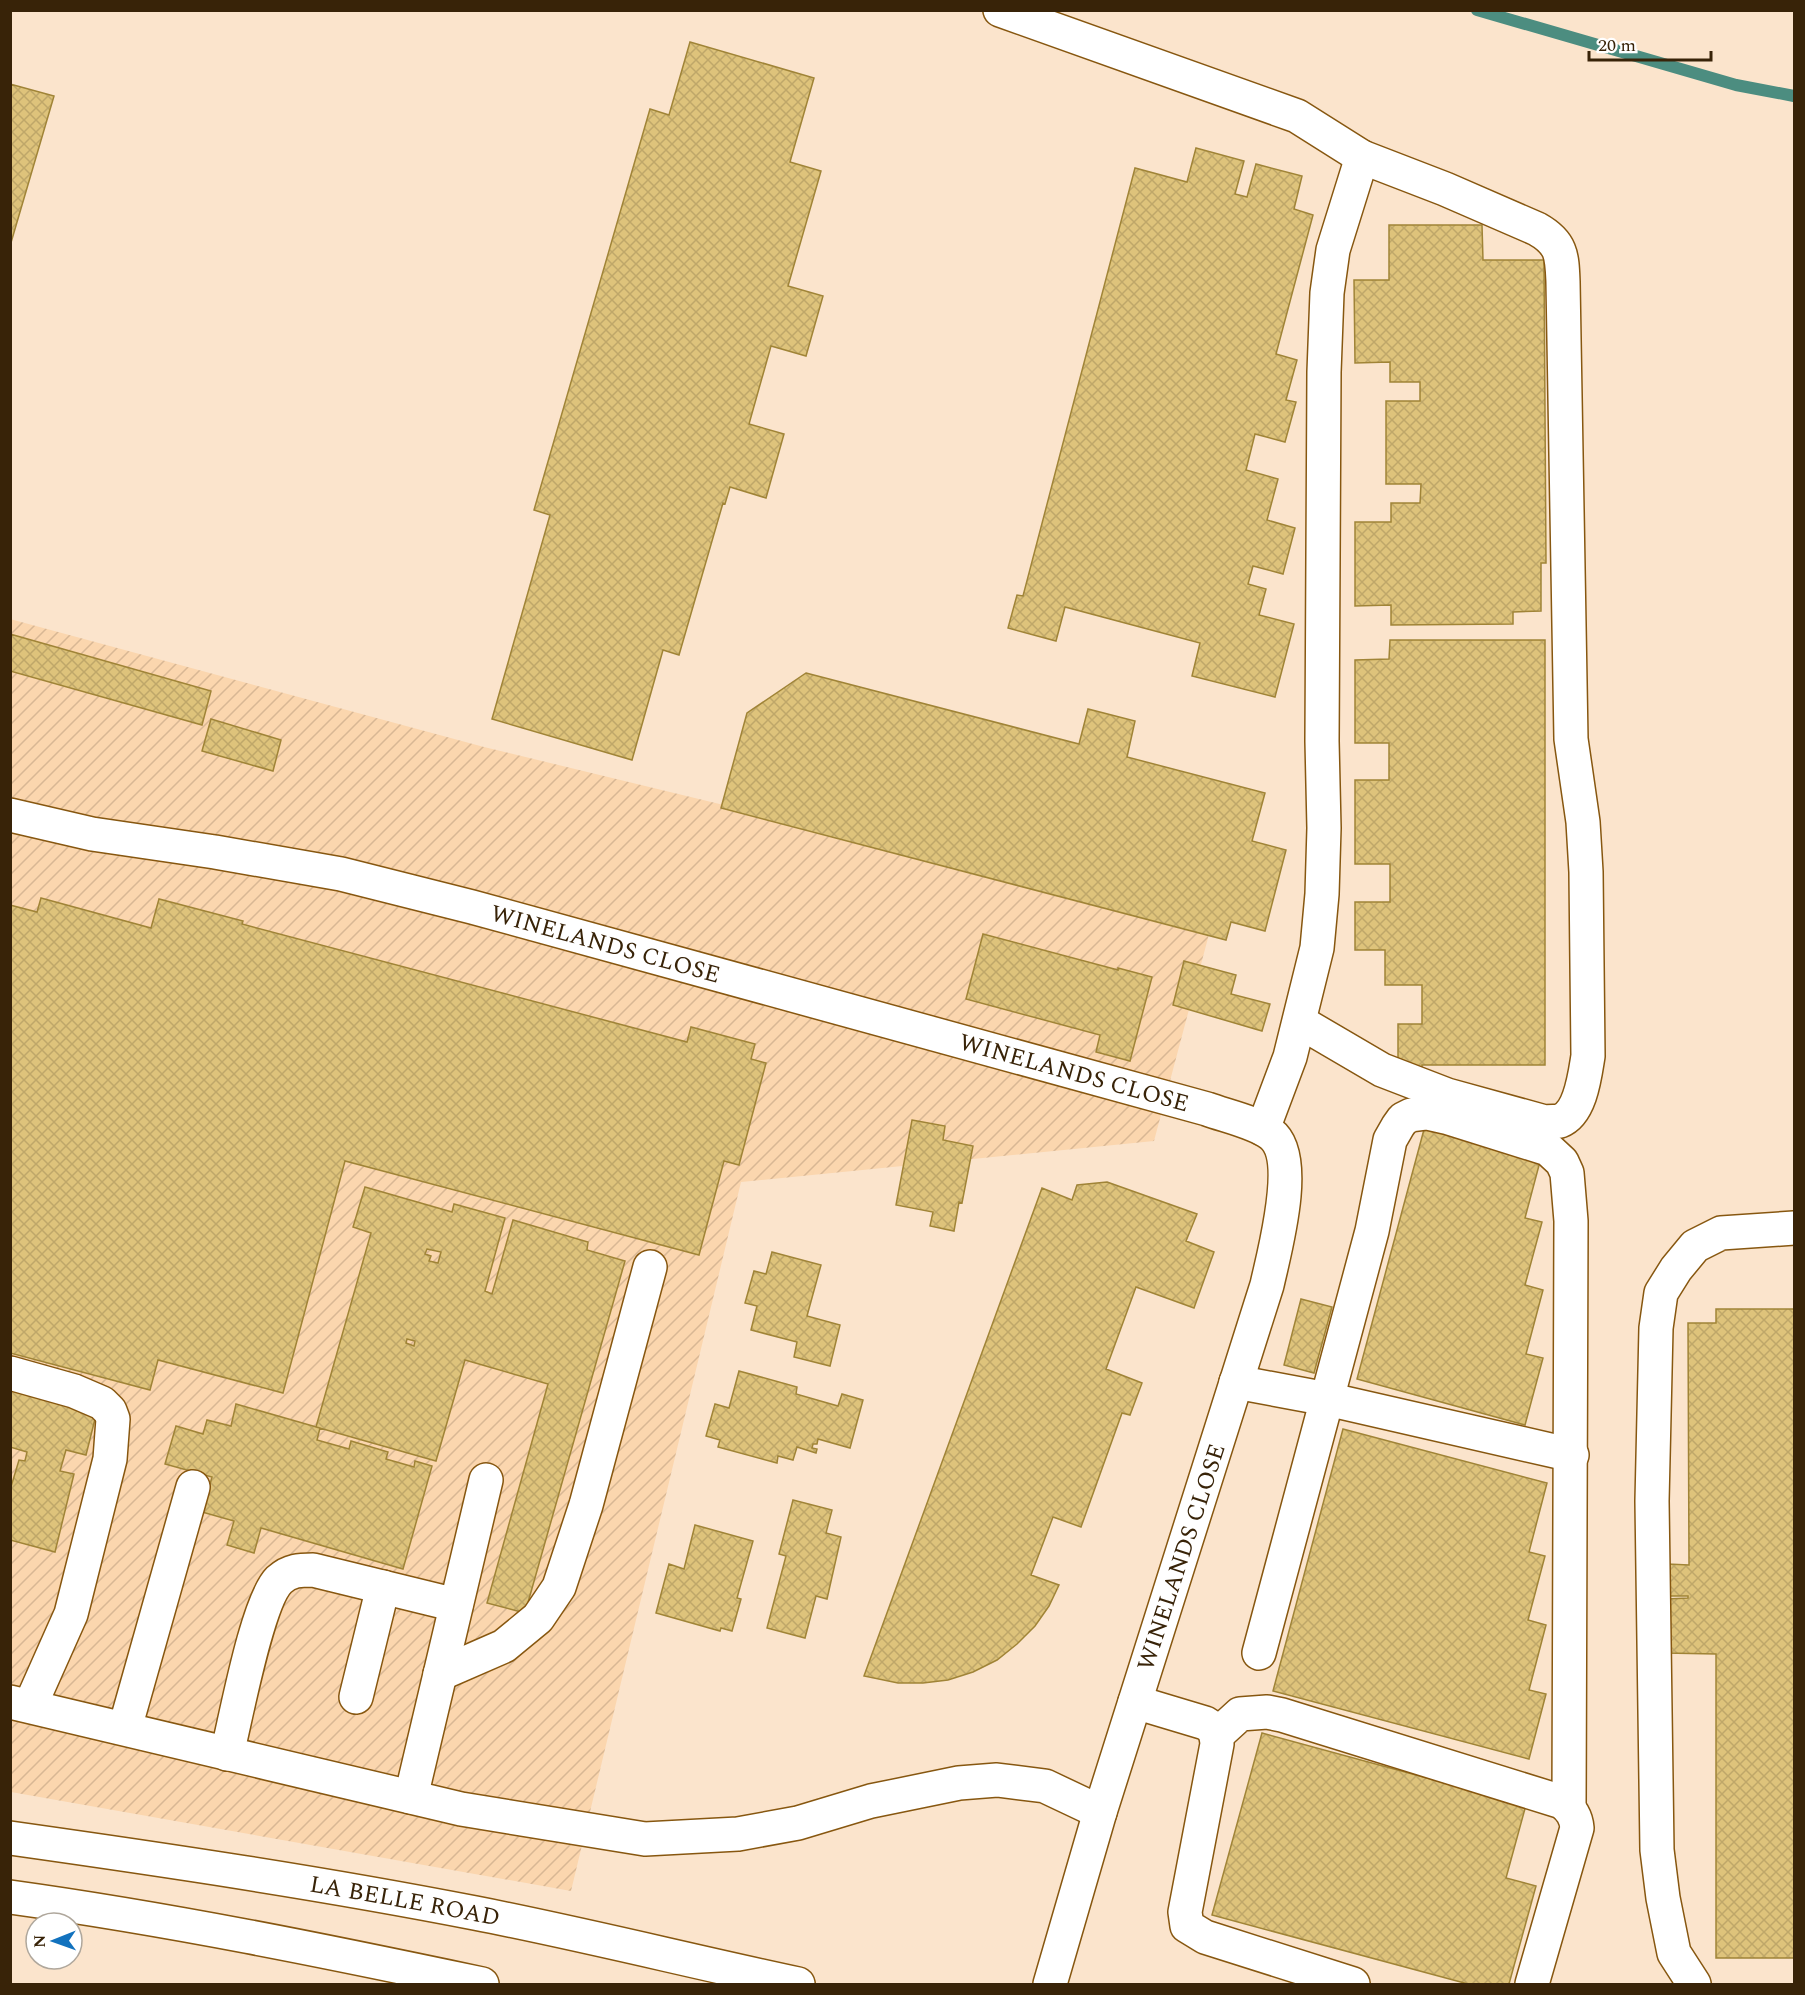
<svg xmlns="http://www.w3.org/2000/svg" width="1805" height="1995" font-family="Spectral,serif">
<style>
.industrial{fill:url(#industrial-furrows)}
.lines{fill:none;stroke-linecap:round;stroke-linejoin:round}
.stream{stroke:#4c8d80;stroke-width:12}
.building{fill:url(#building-cross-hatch);stroke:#a08437;stroke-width:1.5;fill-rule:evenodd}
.minor-casing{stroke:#875710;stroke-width:36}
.major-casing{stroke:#875710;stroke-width:36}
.minor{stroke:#fff;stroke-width:33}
.major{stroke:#fff;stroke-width:33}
.labels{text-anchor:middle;stroke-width:4.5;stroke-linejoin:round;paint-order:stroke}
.street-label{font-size:24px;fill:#382308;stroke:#fff}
</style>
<defs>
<pattern id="industrial-furrows" width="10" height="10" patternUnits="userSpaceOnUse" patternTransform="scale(1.5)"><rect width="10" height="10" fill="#fbd6ae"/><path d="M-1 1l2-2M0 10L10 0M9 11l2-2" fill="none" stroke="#d8b794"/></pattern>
<pattern id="building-cross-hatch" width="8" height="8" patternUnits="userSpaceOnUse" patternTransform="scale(1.5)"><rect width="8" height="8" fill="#dec37b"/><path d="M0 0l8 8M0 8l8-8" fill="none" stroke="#bfa769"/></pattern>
</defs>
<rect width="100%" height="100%" fill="#fbe4cc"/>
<path class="industrial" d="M10,619L484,747L1212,923L1154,1141L741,1182L571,1891L11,1792Z"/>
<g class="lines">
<path class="stream" d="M1477,10L1736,85L1794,96"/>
</g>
<path class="building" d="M690,42L814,78L790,162L821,171L788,286L823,296L806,356L771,346L749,424L784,434L766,498L730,487L725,504L723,503L679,655L663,650L632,760L492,719L550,515L534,510L650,109L669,115Z
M10,84L54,96L10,246Z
M1196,148L1244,161L1235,194L1247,197L1256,164L1302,176L1294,209L1313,215L1276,354L1297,360L1286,400L1296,402L1285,442L1255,434L1246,470L1278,479L1267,520L1295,528L1283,574L1253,566L1248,584L1266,589L1259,615L1294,624L1275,697L1192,676L1200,643L1065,607L1056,641L1008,628L1017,595L1023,596L1135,168L1187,182Z
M1389,225H1482L1483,260H1544L1546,563H1541V611L1513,612V624L1391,625V605L1355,606V522H1391V503H1420L1421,484H1386V401H1420V382H1390V362L1355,363L1354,280H1389Z
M10,634L211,691L202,725L10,671Z
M1390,640H1545V1065H1422V1071L1398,1072V1024H1422V985H1385V950H1355V902H1390V864H1355V780H1389V743H1355V660L1389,659Z
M806,673L1079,744L1088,709L1135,721L1127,757L1265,793L1252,841L1286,850L1265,931L1231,922L1226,940L721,808L747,713Z
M211,719L281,740L273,771L202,751Z
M41,898L151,928L159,899L243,921L242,924L687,1042L691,1027L755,1044L751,1059L766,1063L739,1165L724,1161L699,1255L345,1161L283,1393L158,1360L150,1390L10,1353V905L37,912Z
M983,934L1118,970V968L1152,977L1130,1061L1096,1052L1100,1035L966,999Z
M1184,961L1236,975L1231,994L1270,1004L1262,1031L1173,1005Z
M912,1120L945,1126L943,1140L973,1146L962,1203L959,1202L954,1231L930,1226L933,1212L896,1205Z
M1426,1122L1542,1154L1525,1218L1542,1222L1525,1285L1543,1290L1526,1354L1543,1358L1525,1425L1357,1379Z
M1107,1182L1197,1214L1186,1241L1214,1252L1194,1308L1136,1287L1106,1369L1142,1383L1130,1415L1122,1413L1081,1527L1053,1517L1031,1575L1059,1585L1049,1606L1035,1626L1017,1644L997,1660L973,1672L948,1680L923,1683H898L864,1676L1042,1188L1072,1200L1077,1185Z
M365,1187L452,1212L454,1204L505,1218L485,1291L492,1294L513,1220L588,1242L587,1250L625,1261L525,1613L487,1603L548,1384L465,1360L436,1461L316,1427L371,1233L353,1227ZM427,1249L441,1252L438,1263L429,1261L431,1256L425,1254ZM407,1339L415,1341L414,1346L406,1343Z
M772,1252L821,1265L807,1316L840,1325L830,1366L794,1357L797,1342L751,1330L757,1306L745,1303L754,1271L766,1274Z
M1301,1299L1332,1307L1314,1373L1284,1365Z
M1716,1309H1794V1958H1716V1654L1665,1653L1666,1599L1688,1598V1596H1668V1564L1689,1565L1688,1323H1716Z
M739,1371L797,1387L796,1394L838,1406L842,1394L863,1400L850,1448L818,1439L817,1444H813L812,1448L817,1449L816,1453L797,1447L793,1460L778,1456L777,1463L718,1447L720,1440L706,1436L715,1404L729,1408Z
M10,1383L74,1400L71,1408L96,1415L86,1455L66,1450L60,1471L74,1474L55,1552L10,1540V1490L19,1460L25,1461L27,1452L10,1447Z
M236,1404L320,1428L317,1440L349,1449L351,1441L388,1452L386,1459L414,1467L415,1461L432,1466L403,1569L261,1528L254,1553L227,1545L234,1521L202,1512L212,1477L165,1464L176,1426L203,1434L207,1420L231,1426Z
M1343,1429L1547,1483L1529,1552L1545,1556L1528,1620L1546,1625L1529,1690L1546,1694L1529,1759L1273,1691Z
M793,1500L832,1510L826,1533L841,1537L827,1599L816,1596L805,1638L767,1628L786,1556L779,1554Z
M695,1525L753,1541L737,1598L741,1599L732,1631L721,1628L720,1631L656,1613L669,1564L684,1569Z
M1262,1733L1526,1805L1506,1878L1536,1886L1509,1984H1468L1212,1915Z"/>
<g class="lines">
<g class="minor-casing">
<g id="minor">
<path d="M1000,10L1297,116L1362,157L1445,189L1537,229C1562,243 1562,256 1563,282L1571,739L1583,822L1586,872L1588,1056C1585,1074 1581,1113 1560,1121C1556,1122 1549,1121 1545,1122L1447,1095L1382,1070L1300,1022"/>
<path id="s1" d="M10,815L92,834L215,852L341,874L472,907L1207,1109C1226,1116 1255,1122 1271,1134C1301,1157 1274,1253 1267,1285L1100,1812L1050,1984"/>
<path d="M1263,1129L1290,1057L1317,948L1322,894L1324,828L1322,741L1324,372L1327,293L1333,250L1362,157"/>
<path d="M10,1373L74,1391L102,1403L110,1411L113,1419L110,1459L71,1614L30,1706"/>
<path d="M1236,1382L1327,1399L1572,1455"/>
<path d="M1259,1653L1372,1231L1390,1140L1398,1126L1403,1119L1411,1115L1427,1113L1449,1118L1548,1149L1562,1162L1567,1173L1571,1221L1569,1807"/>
<path d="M440,1674L504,1646L538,1618L559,1587L586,1505L650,1267"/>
<path d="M356,1697L383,1587"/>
<path d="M10,1702L461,1809L645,1839L738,1834L798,1823L871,1801L959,1783L997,1780L1045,1786L1100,1812"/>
<path d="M1135,1702L1205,1723C1214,1728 1216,1733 1217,1744L1185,1912L1187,1926L1205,1937L1353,1984"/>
<path d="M125,1728L193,1487"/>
<path d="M1217,1735L1240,1714L1267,1712L1282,1715L1562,1802C1571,1809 1576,1816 1577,1828L1532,1984"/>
<path d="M227,1754C236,1718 257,1602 279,1580C290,1570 300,1570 313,1570L456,1605"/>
<path d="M411,1797L486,1480"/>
<path d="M1694,1984L1674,1953L1663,1898L1657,1850L1652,1501L1656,1328L1661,1293L1676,1269L1695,1246L1721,1233L1794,1228"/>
</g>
</g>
<g class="major-casing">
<g id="major">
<path id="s2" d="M10,1838C166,1860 321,1883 475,1913C583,1934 690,1961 798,1984"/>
<path d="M10,1897C169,1919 326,1951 482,1984"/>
</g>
</g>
<use href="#minor" class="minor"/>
<use href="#major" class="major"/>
</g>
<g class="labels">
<g class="street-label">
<text dy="8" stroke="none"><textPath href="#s1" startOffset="610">WINELANDS CLOSE</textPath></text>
<text dy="8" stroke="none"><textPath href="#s1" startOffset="1096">WINELANDS CLOSE</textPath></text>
<text transform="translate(1181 1557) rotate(-72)" y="8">WINELANDS CLOSE</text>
<text dy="8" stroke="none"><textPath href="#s2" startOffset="400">LA BELLE ROAD</textPath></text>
</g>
</g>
<rect width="1805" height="1995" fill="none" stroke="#382308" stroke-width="24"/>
<g transform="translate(54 1941) rotate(269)"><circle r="28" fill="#ffffff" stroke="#afa79c" stroke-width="1.5"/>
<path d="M0-4.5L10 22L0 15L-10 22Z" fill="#1272be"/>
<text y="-9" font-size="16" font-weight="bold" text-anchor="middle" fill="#382308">N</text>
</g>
<path d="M1589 51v9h122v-9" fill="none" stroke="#382308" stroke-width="3"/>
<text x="1598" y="51" font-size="18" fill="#382308" stroke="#ffffff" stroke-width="4.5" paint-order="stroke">20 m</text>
</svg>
